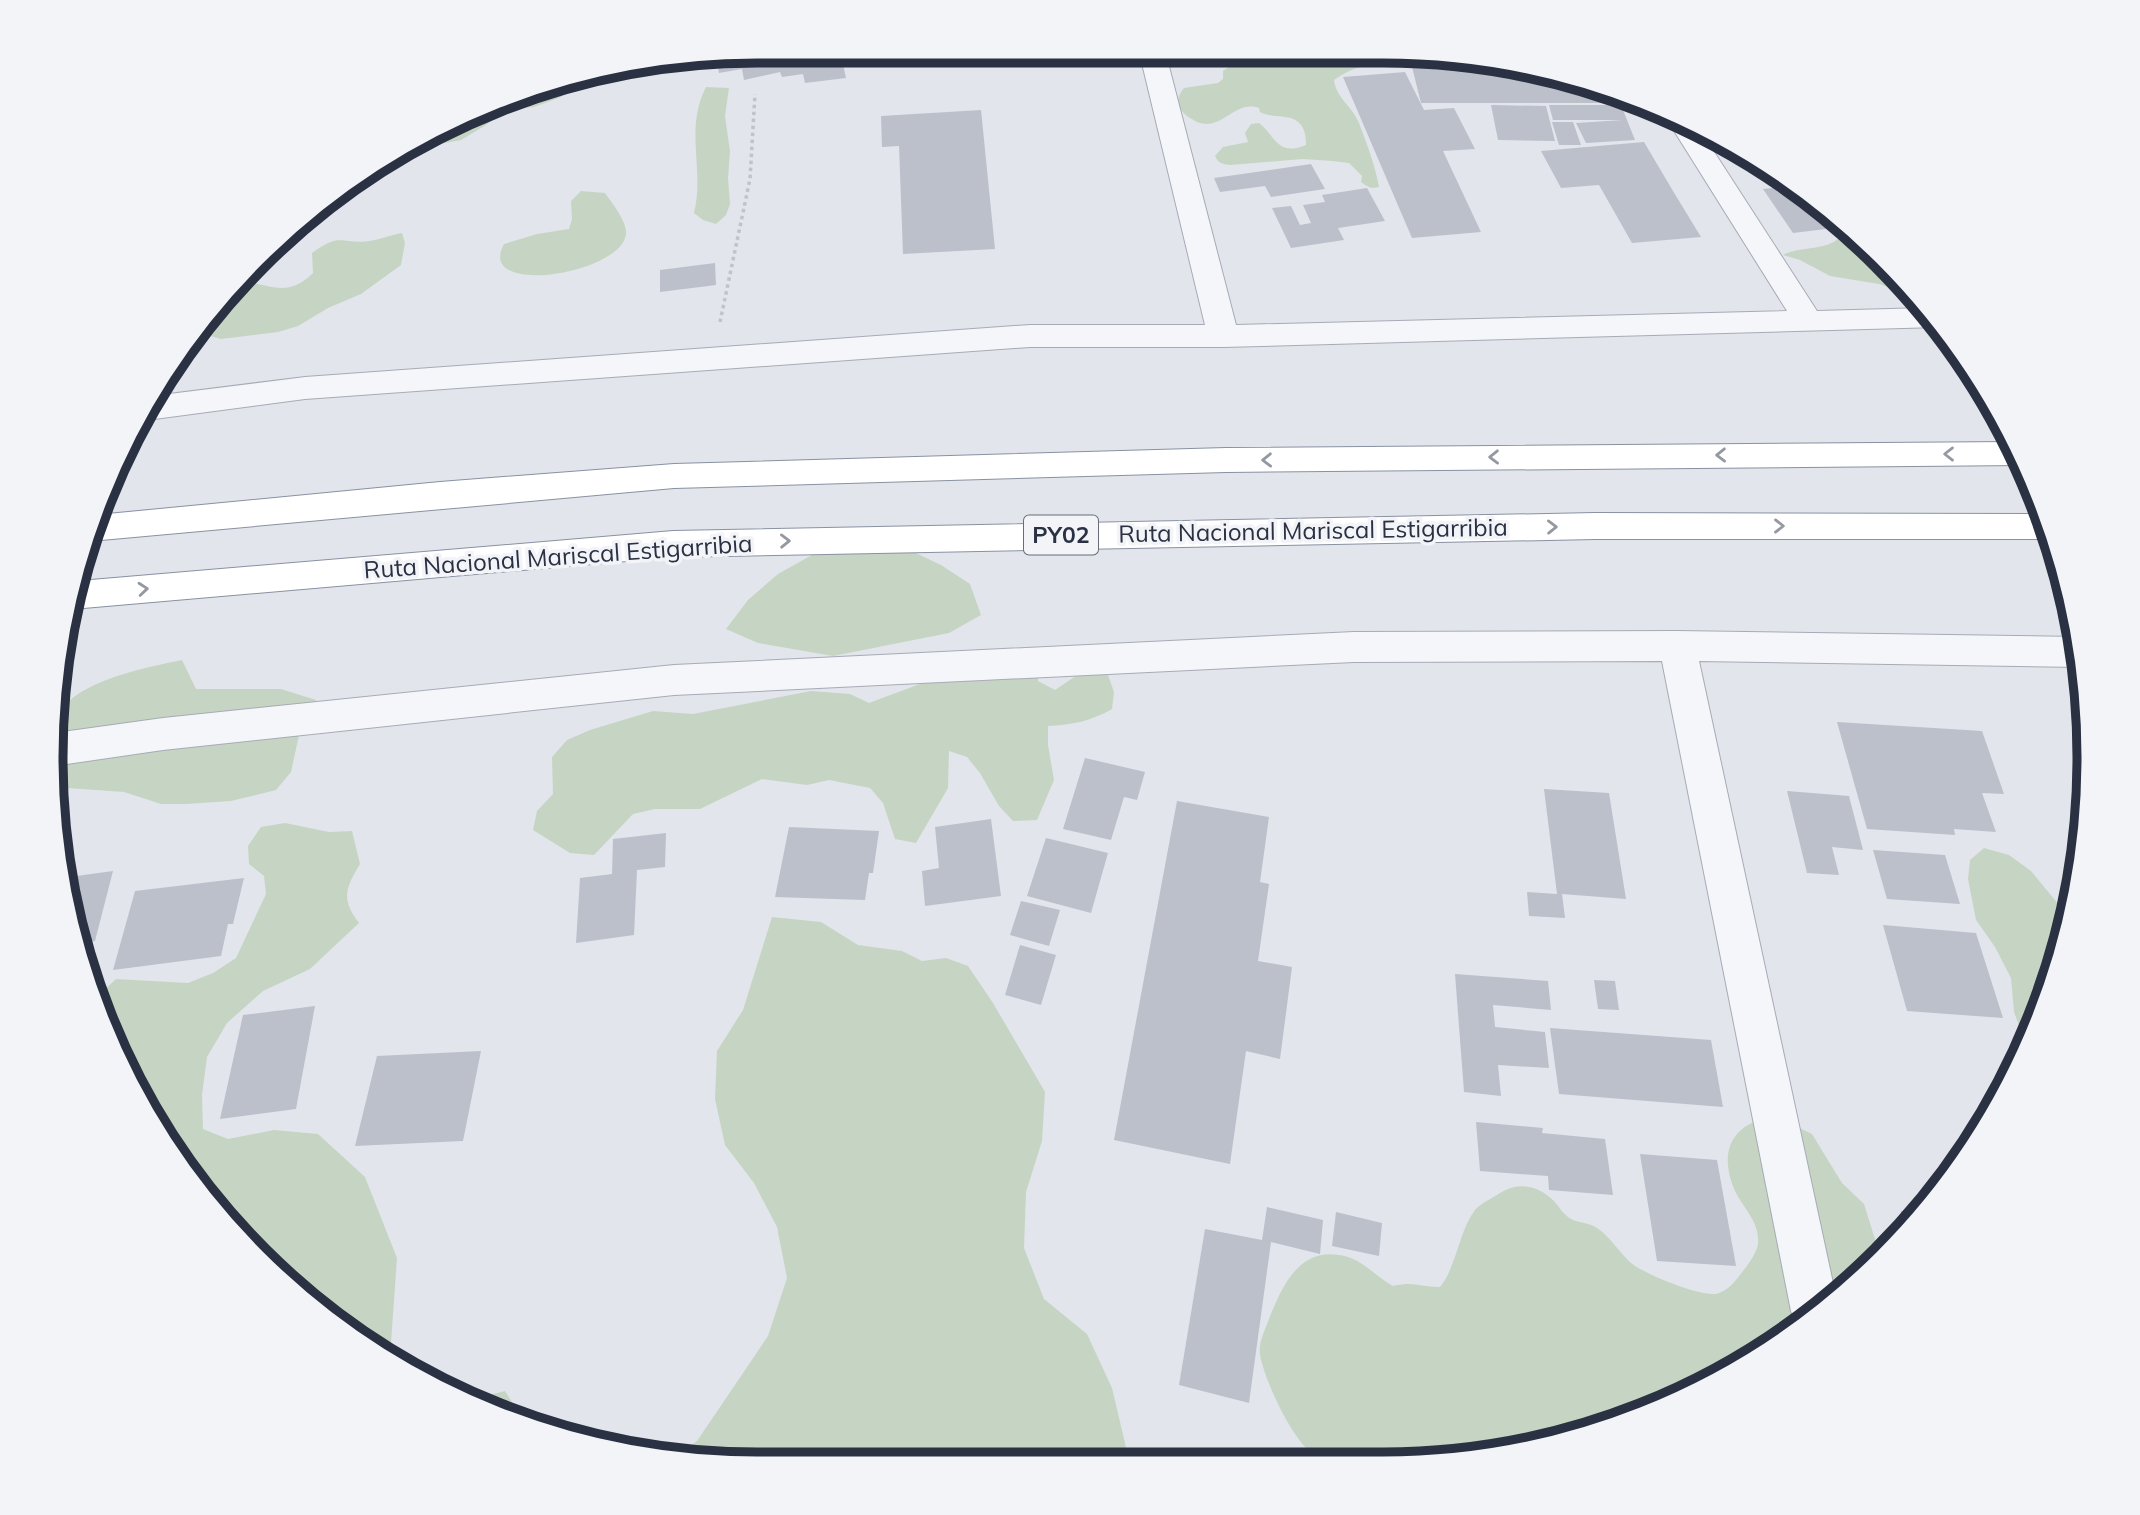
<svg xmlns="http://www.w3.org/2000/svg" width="2140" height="1515" font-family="Mulish,sans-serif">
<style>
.green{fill:#c6d5c3}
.building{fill:#bcc0cb}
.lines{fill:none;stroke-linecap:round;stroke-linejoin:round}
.minor-casing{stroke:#a7abb5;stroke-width:2}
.highway-casing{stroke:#8991a2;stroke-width:2}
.path{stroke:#c0c3ca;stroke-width:3.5;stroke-dasharray:3.5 3.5;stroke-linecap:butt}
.minor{fill:#f5f6f9;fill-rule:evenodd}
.highway{fill:#fff;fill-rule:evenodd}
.oneway{stroke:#9498a1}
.labels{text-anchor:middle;stroke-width:7;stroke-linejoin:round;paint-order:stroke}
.shield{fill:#f2f4f8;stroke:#666c79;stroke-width:2}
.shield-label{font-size:23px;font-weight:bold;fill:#2a3143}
.street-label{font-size:24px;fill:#2a3143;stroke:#f2f4f8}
.rim{fill:none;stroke:#2a3143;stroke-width:9}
</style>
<rect width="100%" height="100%" fill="#e2e5eb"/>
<path class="green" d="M1241,51H1383L1413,54C1386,68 1362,59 1334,80C1336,98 1353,107 1359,123C1367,144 1375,165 1379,187C1371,189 1368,187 1361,182L1362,176L1349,163L1332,161L1303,159L1230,165C1222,164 1218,163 1215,156L1223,147L1248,142L1245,133L1251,124L1259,123C1275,135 1277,157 1306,145C1307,107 1275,121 1260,112L1259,108C1235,99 1222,132 1197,122C1190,118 1184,115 1180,108C1176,100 1179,94 1184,88L1218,83L1223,79V71L1236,62Z
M583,74L561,97L534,107L504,109L486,125L461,140L399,152L487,105Z
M706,87L729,88L725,116L730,151L728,178L730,204L726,215L716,224L703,220L694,213C705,169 684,130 706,87Z
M581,191L605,193C612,203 625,219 626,231C629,273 474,299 504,244L537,234L569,229L572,219L571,201Z
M1844,223L1914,291L1918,297L1879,284L1830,276L1800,260L1783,255C1802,244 1844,254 1844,223Z
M402,233L405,243L401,265L361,294L328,308L298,326L278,332L221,339L207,335L199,327L226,292L237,282C268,281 285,301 313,273L312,253C341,231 342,245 370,241C381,239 391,235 402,233Z
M886,539L941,565L970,584L981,615L949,633L833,656L758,643L726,629L748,600L778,574L812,555L850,550Z
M182,660L196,689H281L316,700L311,718L299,735L291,772L276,790L231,801L186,804H161L124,792L53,787C53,769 50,739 55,722C66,682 148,667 182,660Z
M1039,663L1038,681L1055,690L1092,665L1108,675L1114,692L1112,709C1091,721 1072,725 1048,726V745L1054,780L1037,820L1013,821L999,806L980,773L967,757L949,751L948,788L916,843L895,839L883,803L870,788L829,780L807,785L762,779L700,809H655L633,814L594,855L570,853L533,830L537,811L553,794L552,757L567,740L590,730L653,711L693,714L811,691L850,694L869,703L944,675Z
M285,823L329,832L352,831L360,864C345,889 341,899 359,923L310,969L263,991L227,1023L207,1057L202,1095L203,1129L228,1139L274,1130L318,1134L365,1177L397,1258L390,1357L328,1318L226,1224L123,1070L98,996L116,979L188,983L213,973L236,958L266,894L264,876L249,864L248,846L261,827Z
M1984,848L2009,855L2031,871L2069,917L2065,940L2026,1044L2014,1012L2011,978L1995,947L1976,920L1968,879L1970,860Z
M772,917L821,922L858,945L902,951L922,961L946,958L968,966L993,1003L1045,1092L1042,1141L1026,1192L1024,1248L1044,1299L1087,1334L1112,1388L1129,1460L712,1463L676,1457L697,1441L768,1336L787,1278L777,1227L754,1183L725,1145L715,1099L717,1051L743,1010Z
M1762,1119L1787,1122L1812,1134L1842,1183L1864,1204L1880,1255L1849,1289L1695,1392L1566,1440L1475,1458L1321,1459C1317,1455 1312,1454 1308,1450C1289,1432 1265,1381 1260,1355C1258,1343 1265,1330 1269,1319C1283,1284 1301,1243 1348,1257C1364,1262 1377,1277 1393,1286C1416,1281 1418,1287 1440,1287C1456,1268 1459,1231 1475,1210C1480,1204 1490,1199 1497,1195C1516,1181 1537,1184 1554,1201C1560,1208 1564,1216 1573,1220C1581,1223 1589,1223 1597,1228C1612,1238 1621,1256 1635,1266C1649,1275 1704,1299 1719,1293C1730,1289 1736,1280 1743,1271C1748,1265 1757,1252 1758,1244C1760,1222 1743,1208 1735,1191C1721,1159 1726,1130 1762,1119Z
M505,1391L524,1421L469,1400Z"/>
<path class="building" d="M829,51H840L846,78L805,83L803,74L782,77L780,72L744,80L742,69L719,73L717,60Z
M1412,67H1528L1614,93L1618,103H1421Z
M1405,72L1424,110L1454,108L1475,149L1443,151L1481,232L1412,238L1343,77Z
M1491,105L1546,106L1555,141L1498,140Z
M1549,105H1621L1635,140L1586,143L1576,123L1623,120H1553Z
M981,110L995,249L903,254L899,146L882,147L881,116Z
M1552,122H1573L1581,145H1559Z
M1644,142L1673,191L1701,237L1632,243L1599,185L1561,188L1541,151Z
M1311,164L1325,189L1271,197L1265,186L1220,192L1214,178Z
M1793,186L1817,203L1834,228L1793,233L1763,189Z
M1367,188L1385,221L1338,228L1344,240L1291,248L1272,208L1291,206L1300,225L1311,223L1303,205L1325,202L1322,195Z
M715,263L716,285L660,292V270Z
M1837,722L1982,731L2004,794L1982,793L1996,832L1954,829L1955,835L1867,829Z
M1085,758L1145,772L1137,800L1124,797L1111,840L1063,829Z
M1544,789L1609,793L1626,899L1562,894L1565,918L1529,916L1527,892L1557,894Z
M1787,791L1849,796L1863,850L1832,847L1839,875L1807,873Z
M1177,801L1269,817L1260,882L1269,884L1258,961L1292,967L1280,1059L1246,1051L1230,1164L1114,1140Z
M991,819L1001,896L925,906L922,871L939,868L935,827Z
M789,827L879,831L873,873H869L865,900L775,897Z
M666,833L665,867L637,870L634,935L576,943L580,878L612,874L613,839Z
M1046,838L1108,853L1091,913L1027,896Z
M1873,850L1945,855L1960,904L1887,899Z
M113,871L95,941L81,943L64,895L62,878Z
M244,878L233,924H228L221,956L113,970L135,891Z
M1021,901L1060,910L1049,946L1010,935Z
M1883,925L1976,933L2003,1018L1907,1011Z
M1020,945L1056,955L1041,1005L1005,995Z
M1455,974L1548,981L1551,1010L1493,1005L1495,1027L1545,1032L1549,1068L1498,1065L1501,1096L1464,1092Z
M1594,980L1615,981L1619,1010L1598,1009Z
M315,1006L296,1109L220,1119L243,1015Z
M1550,1028L1711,1040L1723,1107L1559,1094Z
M481,1051L463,1141L355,1146L377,1056Z
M1476,1122L1543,1128L1542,1133L1605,1139L1613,1195L1549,1190L1548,1176L1480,1171Z
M1640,1154L1717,1160L1736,1266L1657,1261Z
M1267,1207L1323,1220L1320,1254L1271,1242L1249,1403L1179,1385L1205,1229L1262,1240Z
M1901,1211L1920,1213L1905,1228Z
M1336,1212L1382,1223L1379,1256L1332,1246Z"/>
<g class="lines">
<g class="minor-casing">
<path id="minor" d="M1139,51H1165L1236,325L1787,311L1666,118L1669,113L1698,127L1817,311L1926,308L1939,327L1223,347H1030L305,399L147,420L141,418L153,396L305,377L1030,325H1205Z
M1677,631L2077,637L2083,665L2080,667L1699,661L1836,1297L1796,1324L1791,1311L1662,661L1354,662L674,695L163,750L53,766L55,733L163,718L674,665L1354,632Z"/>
</g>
<g class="highway-casing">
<path id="highway" d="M2012,442L2022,465L1226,472L674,488L90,541L97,515L440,482L674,464L1226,448Z
M1595,513L2044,514L2054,539H1595L673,557L72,609L79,581L673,531Z"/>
</g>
<path class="path" d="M720,322L750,179L755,94"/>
<use href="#minor" class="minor"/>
<use href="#highway" class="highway"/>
</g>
<defs><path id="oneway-chevron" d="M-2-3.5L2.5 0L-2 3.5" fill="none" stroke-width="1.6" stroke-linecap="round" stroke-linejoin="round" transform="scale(1.75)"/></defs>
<g class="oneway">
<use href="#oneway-chevron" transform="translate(1949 454) rotate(-180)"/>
<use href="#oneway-chevron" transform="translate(1721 455) rotate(179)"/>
<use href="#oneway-chevron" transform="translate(1494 457) rotate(179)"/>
<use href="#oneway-chevron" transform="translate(1267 460) rotate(179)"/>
<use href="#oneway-chevron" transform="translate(1779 526)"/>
<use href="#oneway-chevron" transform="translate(1552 527) rotate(-1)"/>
<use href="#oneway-chevron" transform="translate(785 541) rotate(-1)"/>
<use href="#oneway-chevron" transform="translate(143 589) rotate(-5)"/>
</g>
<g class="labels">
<rect class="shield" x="1024" y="515.5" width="74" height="39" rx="5"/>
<g class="shield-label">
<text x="1061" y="543">PY02</text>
</g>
<g class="street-label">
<text transform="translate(1313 531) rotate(-1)" y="8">Ruta Nacional Mariscal Estigarribia</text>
<text transform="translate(558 557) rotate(-4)" y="8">Ruta Nacional Mariscal Estigarribia</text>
</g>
</g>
<path d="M0 0H2140V1515H0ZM757 63H1383A694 694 0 0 1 2077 757V758A694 694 0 0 1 1383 1452H757A694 694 0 0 1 63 758V757A694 694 0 0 1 757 63Z" fill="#f2f4f8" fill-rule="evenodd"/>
<path class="rim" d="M757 63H1383A694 694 0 0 1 2077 757V758A694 694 0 0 1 1383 1452H757A694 694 0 0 1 63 758V757A694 694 0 0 1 757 63Z"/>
</svg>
